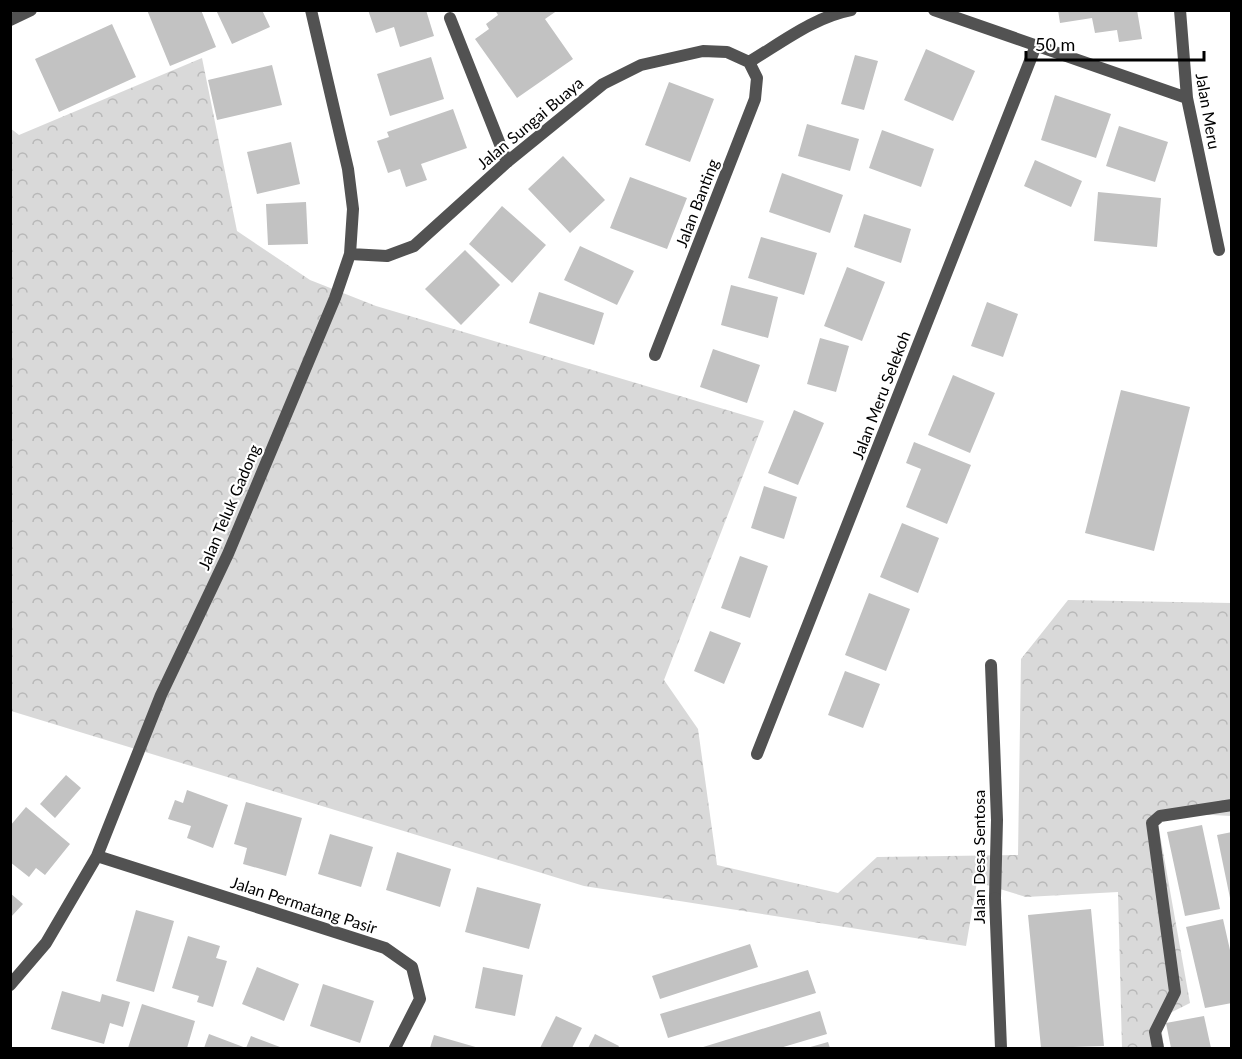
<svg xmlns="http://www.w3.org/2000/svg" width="1242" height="1059" font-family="Lato,sans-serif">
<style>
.forest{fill:url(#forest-crowns)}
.building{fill:#c2c2c2}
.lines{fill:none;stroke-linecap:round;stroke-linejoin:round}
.lane{stroke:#525252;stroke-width:12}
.street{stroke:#525252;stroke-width:12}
.labels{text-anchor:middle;stroke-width:4.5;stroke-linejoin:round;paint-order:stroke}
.street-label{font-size:16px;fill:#000;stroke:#fff}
</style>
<defs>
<pattern id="forest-crowns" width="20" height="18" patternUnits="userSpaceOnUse" patternTransform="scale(1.5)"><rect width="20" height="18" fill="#d9d9d9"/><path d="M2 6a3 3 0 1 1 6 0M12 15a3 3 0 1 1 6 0" fill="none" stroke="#b8b8b8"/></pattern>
</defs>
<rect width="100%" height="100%" fill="#fff"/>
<path class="forest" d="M202,58L237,231L310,280L376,306L764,421L664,680L698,729L717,865L838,893L877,857L1018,855L1021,659L1068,600L1231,603V816L1156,812L1190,1003L1160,1018L1164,1048H1122L1118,892L1026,897L977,882L966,946L584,886L11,711L10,128L19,135Z"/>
<path class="building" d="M147,10H201L216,47L170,66Z
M216,10H262L270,27L232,44Z
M368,10H426L434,36L400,47L394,27L376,33Z
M495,10H558L545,19L573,59L517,98L475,39L489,29L486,24L498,15Z
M1058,10H1137L1142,39L1119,42L1117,30L1095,33L1092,18L1060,23Z
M112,24L136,77L59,112L35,59Z
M926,49L975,71L953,121L904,100Z
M855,55L878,61L864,110L841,104Z
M431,57L444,99L390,116L377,74Z
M272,65L282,105L217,120L208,80Z
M669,82L714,99L690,162L645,145Z
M1055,95L1111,114L1096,158L1041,140Z
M453,109L467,148L421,164L427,180L406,187L400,169L388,173L377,141L389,137L387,132Z
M807,124L859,139L850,171L798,156Z
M1119,126L1168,142L1155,182L1106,166Z
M882,130L934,149L921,187L869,168Z
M291,142L300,184L257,194L247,152Z
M563,156L605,200L570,233L528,189Z
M1035,160L1082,181L1071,207L1024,186Z
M782,173L843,195L830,233L769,212Z
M630,177L687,198L667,249L610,228Z
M1098,192L1161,198L1157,247L1094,241Z
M306,202L308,244L268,245L266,204Z
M502,206L546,245L512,283L469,244Z
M864,214L911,229L901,263L854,247Z
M761,237L817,253L804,295L748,278Z
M580,246L634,271L617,305L564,280Z
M465,250L500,285L461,325L425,289Z
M847,267L885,282L862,341L824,326Z
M731,285L778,297L768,338L721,325Z
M539,292L604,313L594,345L529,323Z
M987,302L1018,314L1003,357L971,346Z
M820,338L849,346L836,392L807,384Z
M713,349L760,365L747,403L700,387Z
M953,375L995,393L970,453L928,435Z
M1121,390L1190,407L1154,551L1085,533Z
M794,410L824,423L798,485L768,473Z
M914,442L971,465L947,524L906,507L921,469L906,463Z
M764,486L797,497L784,539L751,528Z
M902,523L939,538L918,593L880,577Z
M740,556L768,566L750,618L721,608Z
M869,593L910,609L886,671L845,655Z
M710,631L741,643L724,684L694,671Z
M845,671L880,684L863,728L828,715Z
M66,775L81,788L55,818L40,804Z
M187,790L228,805L213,848L187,838L191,826L168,819L175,800L183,803Z
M246,802L302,818L286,876L243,864L247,848L234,844Z
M26,807L70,844L45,875L36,868L29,877L10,862V826Z
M1202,825L1220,909L1185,916L1167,832Z
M1232,832V898H1230L1217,835Z
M330,834L373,847L361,887L318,874Z
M397,852L451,869L440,907L386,890Z
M477,887L541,904L529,949L465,932Z
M10,893L23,904L10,918Z
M1091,909L1104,1046L1041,1048L1028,915Z
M136,910L174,921L154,992L116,981Z
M1223,919L1232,959V1003L1205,1008L1186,927Z
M188,936L220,946L216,958L227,961L213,1007L197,1002L199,996L172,988Z
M750,944L758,967L660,999L652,976Z
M257,967L299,984L284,1021L242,1004Z
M483,967L523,975L515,1016L475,1008Z
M808,970L816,993L668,1038L660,1014Z
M323,984L374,1001L360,1043L310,1026Z
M62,991L100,1002L102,994L130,1002L123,1027L110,1023L104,1044L51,1029Z
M142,1004L195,1021L187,1048H128Z
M820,1011L827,1034L780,1048H700Z
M556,1016L582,1028L572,1048H540Z
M1204,1016L1211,1048H1171L1166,1023Z
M209,1034L246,1048L251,1036L280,1047L279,1048H204Z
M595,1034L619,1046L618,1048H588Z
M434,1035L479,1048H430Z
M828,1042L830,1048H807Z"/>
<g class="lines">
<path class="lane" d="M450,18L507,162
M991,665L997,820L995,898
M1158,1048L1155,1032L1175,992L1152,823L1160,816L1232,805"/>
<path class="street" d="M934,10L1187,98
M1180,10L1187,98L1219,250
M10,20L31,10
M749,62C781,43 814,17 851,10
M350,254L387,256L414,246L507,162L603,84L641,65L703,51L727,52L749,62
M655,355L755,99L757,78L749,62
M757,754L1035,48
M97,856L385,948L412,967L420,999L395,1048
M995,898L1001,1048
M10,985L46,943L97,856L161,695L228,554L335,298L350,254L353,209L348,169L311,10"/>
</g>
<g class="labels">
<g class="street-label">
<text transform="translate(1208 111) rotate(80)" y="6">Jalan Meru</text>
<text transform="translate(530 123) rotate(-40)" y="6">Jalan Sungai Buaya</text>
<text transform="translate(697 203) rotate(-69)" y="6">Jalan Banting</text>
<text transform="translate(881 395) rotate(-69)" y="6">Jalan Meru Selekoh</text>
<text transform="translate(229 507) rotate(-67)" y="6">Jalan Teluk Gadong</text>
<text transform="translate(979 857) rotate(-90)" y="6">Jalan Desa Sentosa</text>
<text transform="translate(304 905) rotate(18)" y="6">Jalan Permatang Pasir</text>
</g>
</g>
<rect width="1242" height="1059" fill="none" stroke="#000000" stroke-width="24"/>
<path d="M1026 51v9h178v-9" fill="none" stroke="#000000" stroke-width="3"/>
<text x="1035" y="51" font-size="18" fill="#000000" stroke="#ffffff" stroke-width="4.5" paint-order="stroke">50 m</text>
</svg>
